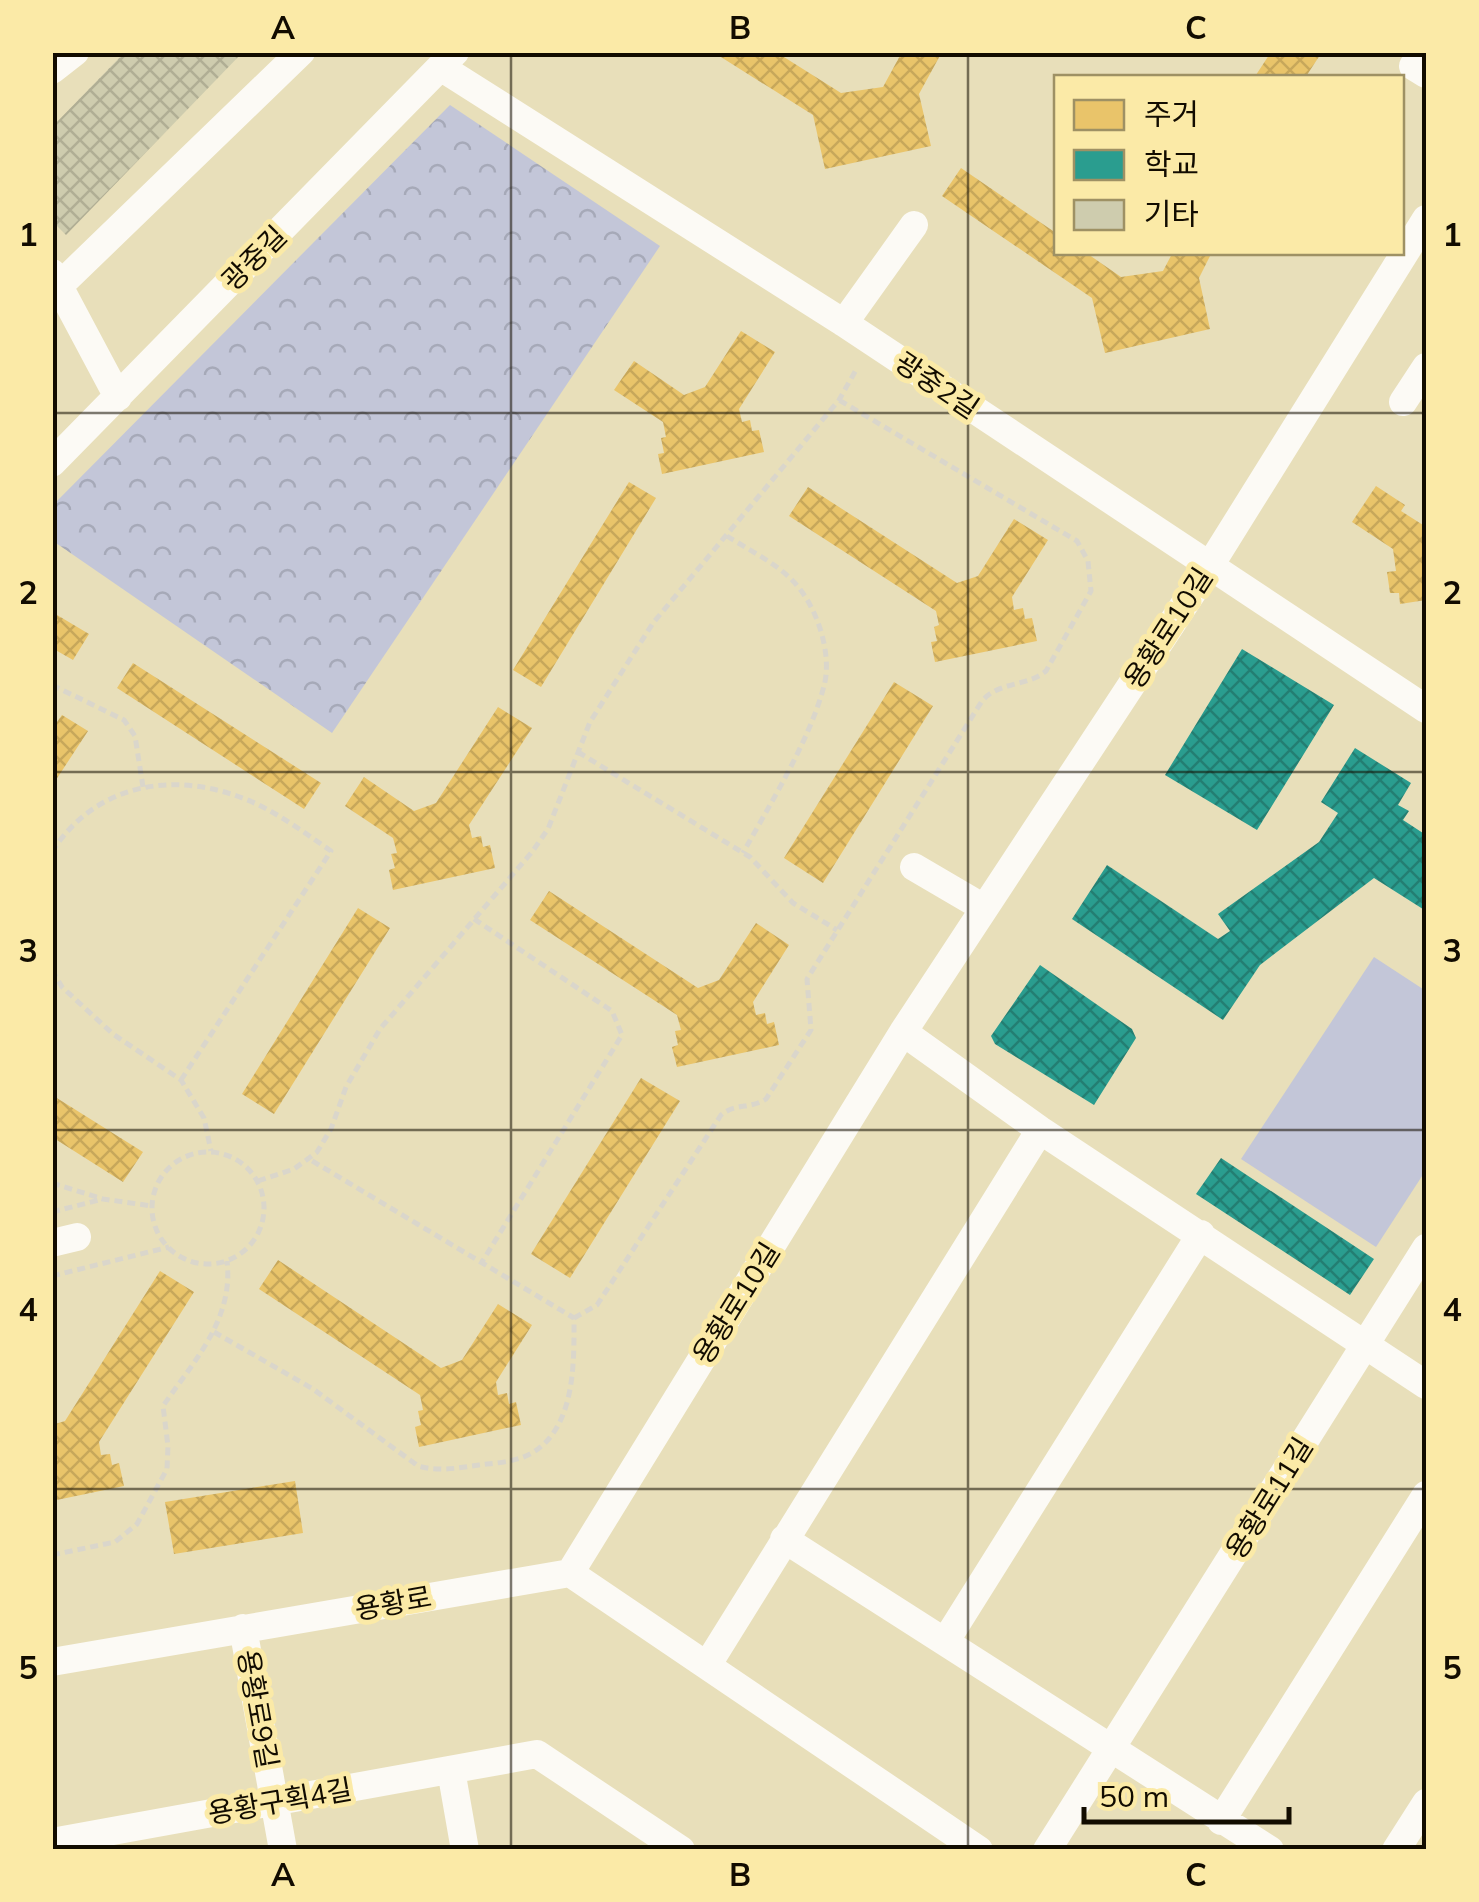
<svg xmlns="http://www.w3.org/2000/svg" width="1479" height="1902" font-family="Mulish,'Noto Sans KR',sans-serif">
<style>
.park{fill:url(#park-crowns)}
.garden{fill:#c3c6d8}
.homes{fill:url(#homes-cross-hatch)}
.schools{fill:url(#schools-cross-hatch)}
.building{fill:url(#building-cross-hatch)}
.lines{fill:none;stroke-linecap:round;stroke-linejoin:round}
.path{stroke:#dad6cb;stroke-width:5;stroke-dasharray:8 5;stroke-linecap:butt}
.minor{stroke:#fcfaf5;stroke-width:28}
.grid{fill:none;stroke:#120c00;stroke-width:2.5;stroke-opacity:0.55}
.labels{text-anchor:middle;stroke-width:10;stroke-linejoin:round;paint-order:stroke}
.street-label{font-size:28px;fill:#120c00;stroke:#fbeaa7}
.neatline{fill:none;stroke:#120c00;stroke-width:4}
.grid-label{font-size:32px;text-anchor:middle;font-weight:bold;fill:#120c00}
</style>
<defs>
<pattern id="park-crowns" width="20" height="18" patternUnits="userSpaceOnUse" patternTransform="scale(2.5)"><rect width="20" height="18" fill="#c3c6d8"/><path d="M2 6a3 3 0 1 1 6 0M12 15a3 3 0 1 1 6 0" fill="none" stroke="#a6a9b8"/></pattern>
<pattern id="homes-cross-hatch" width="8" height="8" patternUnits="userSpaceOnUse" patternTransform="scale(2.5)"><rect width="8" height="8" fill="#e9c46a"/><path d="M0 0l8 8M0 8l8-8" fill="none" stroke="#c7a75a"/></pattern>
<pattern id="schools-cross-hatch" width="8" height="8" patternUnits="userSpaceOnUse" patternTransform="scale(2.5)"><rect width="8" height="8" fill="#2a9d8f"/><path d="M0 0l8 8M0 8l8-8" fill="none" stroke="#237e72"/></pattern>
<pattern id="building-cross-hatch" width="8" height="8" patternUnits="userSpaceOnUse" patternTransform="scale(2.5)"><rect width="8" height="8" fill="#ceccae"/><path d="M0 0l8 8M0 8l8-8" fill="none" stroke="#b0ae94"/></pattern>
</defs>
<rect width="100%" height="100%" fill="#e8dfba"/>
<path class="park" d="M450,105L660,246L332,733L53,541V505Z"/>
<path class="garden" d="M1374,957L1426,991V1170L1376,1247L1241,1159Z"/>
<path class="homes" d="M713,52H776L841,93L883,87L902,52H942L919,94L931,146L825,169L813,115Z
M1271,52H1322L1305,78H1254Z
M961,168L1056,233V252H1085L1121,277L1163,271L1173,252H1212L1199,278L1210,329L1105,353L1092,298L942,196Z
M741,331L775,352L739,409L742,422L750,420L752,431L759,430L764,452L662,474L658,454L664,453L661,438L666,437L663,422L614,390L634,361L684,395L705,387Z
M629,482L656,498L541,687L513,670Z
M1376,486L1405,505L1401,511L1423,525L1426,521V600L1400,604L1399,593H1390L1387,572L1396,571L1393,549L1352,522Z
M808,487L957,583L978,576L1014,519L1048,540L1012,597L1014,610L1023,608L1025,619L1032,618L1037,641L935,662L931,642L937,641L934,627L939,625L936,611L789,516Z
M52,612L89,634L73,660L52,648Z
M133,663L321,783L304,809L117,688Z
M894,682L933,706L823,883L784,858Z
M498,707L532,728L469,825L472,838L481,836L483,847L490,845L495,868L393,890L389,870L395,868L391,854L397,853L393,838L345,806L364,777L414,811L436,803Z
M62,715L88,731L52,786V729Z
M549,891L698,988L719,980L756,923L789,945L753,1002L756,1015L765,1013L767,1024L774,1022L779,1045L677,1067L672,1047L678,1045L675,1031L681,1030L677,1015L530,920Z
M358,908L390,928L274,1114L242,1094Z
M641,1078L680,1101L570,1278L531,1254Z
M52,1095L143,1152L123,1182L52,1137Z
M278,1260L441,1368L462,1360L498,1304L532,1325L496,1382L498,1395L507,1393L509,1404L516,1402L521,1425L419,1447L415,1427L421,1425L418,1411L423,1410L420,1395L259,1289Z
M160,1271L194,1292L99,1442L101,1455L110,1454L112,1465L119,1463L124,1486L52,1501V1425L65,1421Z
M295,1481L303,1533L174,1554L165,1502Z"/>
<path class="schools" d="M1242,649L1334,705L1257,830L1165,775Z
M1355,748L1411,783L1398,805L1409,811L1403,820L1426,835V911L1374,878L1260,965L1223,1020L1072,919L1107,865L1218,939L1230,931L1218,914L1319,842L1338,813L1321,802Z
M1040,965L1132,1029L1136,1038L1094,1105L995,1044L991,1036Z
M1221,1158L1374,1259L1350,1295L1196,1194Z"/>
<path class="building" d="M125,52H243L66,235L52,221V127Z"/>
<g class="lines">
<path class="path" d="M727,536C747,549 774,562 791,579C816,603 833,653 824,686C809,742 771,802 743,853
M52,685L124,720L135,736L143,787
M578,752L750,857L793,903L837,930
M52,852C93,787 166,771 237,796C272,808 302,831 331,851L181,1080
M474,919L612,1011L622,1035L482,1262
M52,970L62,987L113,1034L181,1080L204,1118L211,1151
M152 1208a56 56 0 1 1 112 0a56 56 0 1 1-112 0Z
M258,1181L294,1169L317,1152L331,1129L346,1087L380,1029L532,852L548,829L590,722L653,623L839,400L856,370
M52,1183L103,1199L152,1206
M52,1212L103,1199
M52,1276L169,1247
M574,1318L597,1305L721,1115C735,1103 751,1109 766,1099L811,1030L807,979L982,701C999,681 1027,687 1046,671L1091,591L1088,561L1077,541L839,400
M214,1332L313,1389L418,1466C438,1472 458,1468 479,1465C496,1463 516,1462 532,1453C576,1427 574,1361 574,1318L309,1159
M52,1555L115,1542L137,1524L167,1469L168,1446L163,1406C194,1361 234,1319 227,1261"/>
<path class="minor" d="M1413,66L1426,74
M442,68L844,323L1426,709
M52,70L75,52
M52,273L118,397
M59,286L301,52
M844,323L914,225
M1403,402L1426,367
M52,463L455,52
M914,867L984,908
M903,1032L1040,1130L1426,1385
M52,1243L77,1237
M784,1539L1270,1850
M570,1573L903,1032L1209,567L1426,219
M243,1628L283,1850
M945,1642L1201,1234
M52,1662L570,1573L979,1850
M708,1664L1040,1130
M451,1770L465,1850
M1221,1821L1426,1495
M52,1842L537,1754L681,1850
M1047,1850L1426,1248
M1396,1850L1426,1803"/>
</g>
<path class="grid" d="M511,52V1850M968,52V1850M52,413H1426M52,772H1426M52,1130H1426M52,1489H1426"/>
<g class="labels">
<g class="street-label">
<text transform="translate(254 258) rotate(-45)" y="10">광중길</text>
<text transform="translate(937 385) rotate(34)" y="10">광중2길</text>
<text transform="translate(1168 628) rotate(-57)" y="10">용황로10길</text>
<text transform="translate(736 1303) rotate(-58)" y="10">용황로10길</text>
<text transform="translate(1269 1498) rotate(-58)" y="10">용황로11길</text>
<text transform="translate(393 1603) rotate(-10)" y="10">용황로</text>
<text transform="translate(258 1709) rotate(80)" y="10">용황로9길</text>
<text transform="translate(280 1801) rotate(-10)" y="10">용황구획4길</text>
</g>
</g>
<rect width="1479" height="1902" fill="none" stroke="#fbeaa7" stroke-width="110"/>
<rect x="1054" y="75" width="350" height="180" fill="#fbeaa7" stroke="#9e9164" stroke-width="2.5"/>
<rect x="1074" y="100" width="50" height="30" fill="#e9c46a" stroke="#9e9164" stroke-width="2.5"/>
<text x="1144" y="125" font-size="30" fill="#120c00">주거</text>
<rect x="1074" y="150" width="50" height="30" fill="#2a9d8f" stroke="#9e9164" stroke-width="2.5"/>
<text x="1144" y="175" font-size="30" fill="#120c00">학교</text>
<rect x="1074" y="200" width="50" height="30" fill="#ceccae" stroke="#9e9164" stroke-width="2.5"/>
<text x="1144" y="225" font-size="30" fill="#120c00">기타</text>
<path d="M1084 1807v15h205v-15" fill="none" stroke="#120c00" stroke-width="5"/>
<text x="1099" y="1807" font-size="30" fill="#120c00" stroke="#fbeaa7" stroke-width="8" paint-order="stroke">50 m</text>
<rect x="55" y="55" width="1369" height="1792" class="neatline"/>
<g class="grid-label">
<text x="283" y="39">A</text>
<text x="740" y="39">B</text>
<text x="1196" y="39">C</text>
<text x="28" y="246">1</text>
<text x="1452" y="246">1</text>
<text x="28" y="604">2</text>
<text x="1452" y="604">2</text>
<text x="28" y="962">3</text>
<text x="1452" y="962">3</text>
<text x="28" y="1321">4</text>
<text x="1452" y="1321">4</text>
<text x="28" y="1679">5</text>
<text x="1452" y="1679">5</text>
<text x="283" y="1886">A</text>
<text x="740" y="1886">B</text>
<text x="1196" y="1886">C</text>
</g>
</svg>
